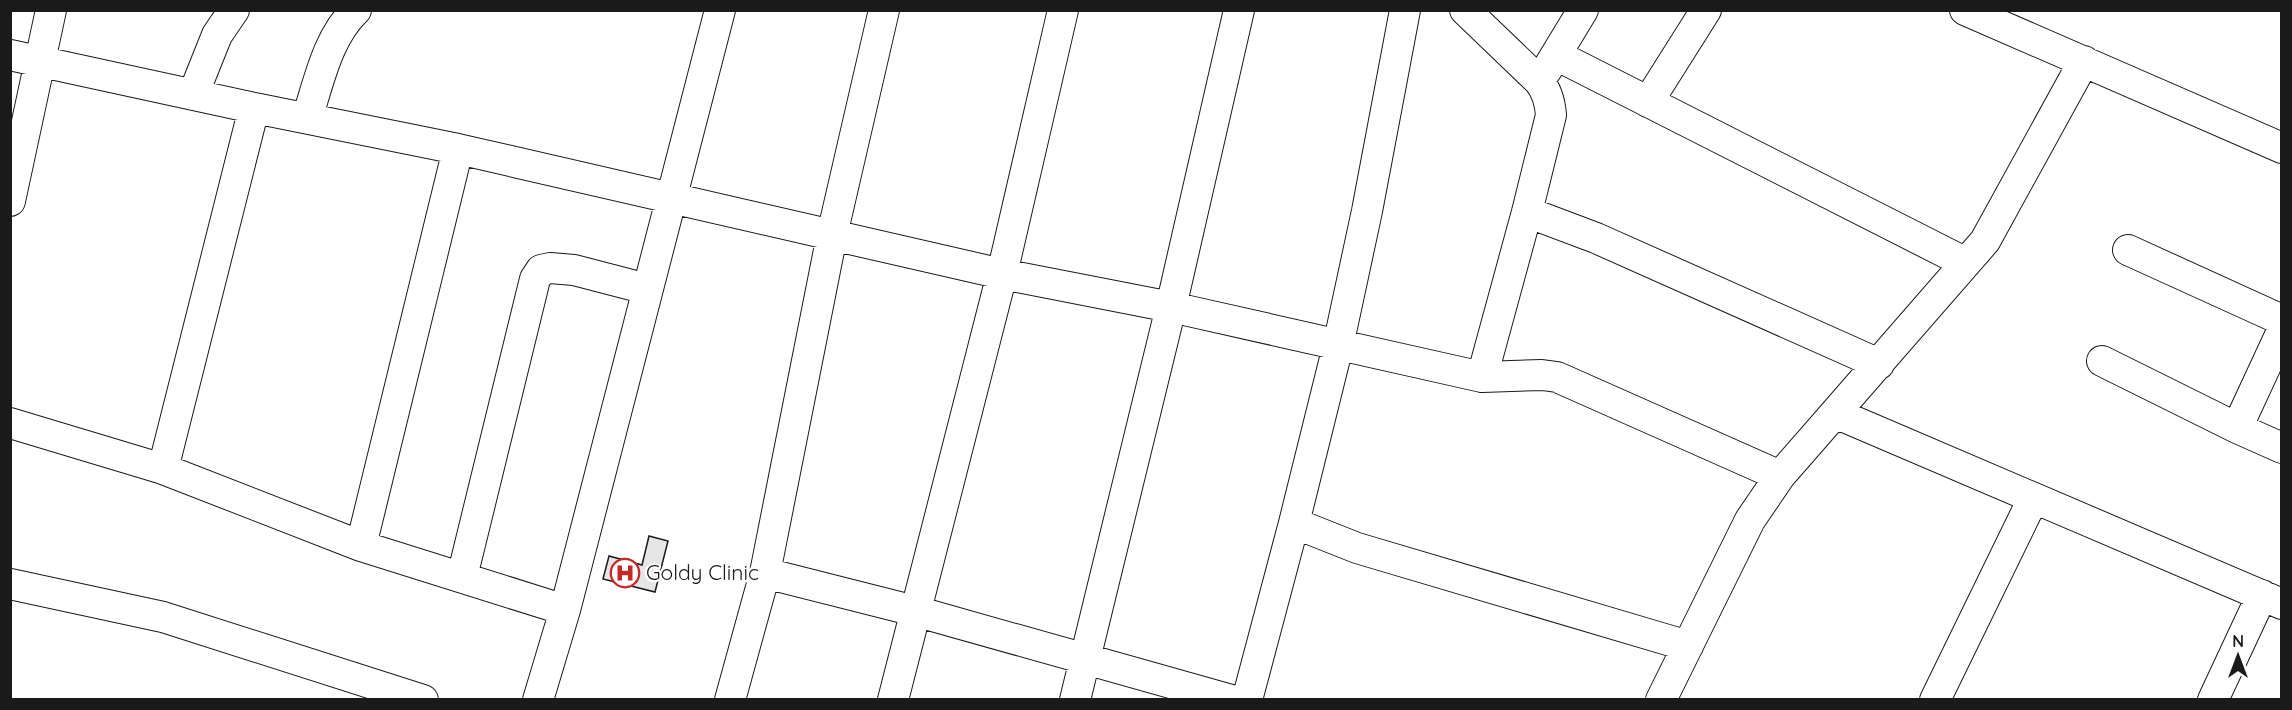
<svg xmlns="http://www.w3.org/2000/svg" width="2292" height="710" font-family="Quicksand,sans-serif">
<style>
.building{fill:#e6e6e6;stroke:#1a1a1a;stroke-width:1.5}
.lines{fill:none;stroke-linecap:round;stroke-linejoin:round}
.minor-casing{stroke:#1a1a1a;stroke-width:32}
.minor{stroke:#fff;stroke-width:30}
.labels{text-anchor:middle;stroke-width:4.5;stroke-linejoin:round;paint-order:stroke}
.poi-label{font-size:21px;fill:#1a1a1a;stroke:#fff;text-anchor:start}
</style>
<rect width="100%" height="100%" fill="#fff"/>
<path class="building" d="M649,536L668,541L655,592L603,579L609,556L642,565Z"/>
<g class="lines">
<g class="minor-casing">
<path id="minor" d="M1465,10L1539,81C1547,91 1550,102 1551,115L1527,212L1482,377
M1965,10L2282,148
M10,55L254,108L458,149L1002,274L1171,307L1482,377L1542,375L1557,377L1780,476
M1556,55L1966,263
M2084,61L1985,241L1835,413L2282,604
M1546,71L1583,10
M193,95L217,35L234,10
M1648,102L1706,10
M307,118C319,82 327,38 356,10
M10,201L51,10
M1527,212L1596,238L1879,364
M2128,250L2282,320
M2282,331L2237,428L2282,448
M2102,361L2237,428
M10,423L163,469L361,546L565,610
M163,469L254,108
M1294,523L1338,346L1367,211L1405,10
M361,546L458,149
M765,573L915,611L1231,700
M462,577L535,279L541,270L550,268L574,270L647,289
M10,584L163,617L423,700
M538,700L565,610L720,10
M730,700L765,573L832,235L884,10
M893,700L1002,274L1063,10
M1075,700L1171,307L1239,10
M1247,700L1294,523L1357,548L1688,646
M1661,700L1750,520L1780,476L1835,413
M1935,700L2033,499
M2213,700L2262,595"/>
</g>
<use href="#minor" class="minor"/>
</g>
<defs>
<g id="hospital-ring" transform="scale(1.5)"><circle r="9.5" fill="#fff" stroke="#c62828" stroke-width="1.5"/><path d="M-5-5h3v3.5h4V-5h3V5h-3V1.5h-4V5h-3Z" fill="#c62828"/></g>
</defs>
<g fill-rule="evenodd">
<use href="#hospital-ring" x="625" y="573"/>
</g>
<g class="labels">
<g class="poi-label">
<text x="646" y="580">Goldy Clinic</text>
</g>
</g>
<rect width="2292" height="710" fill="none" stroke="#1a1a1a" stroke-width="24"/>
<g transform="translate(2238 656)" stroke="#ffffff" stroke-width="4.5" paint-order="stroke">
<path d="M0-4.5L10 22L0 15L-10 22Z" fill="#1a1a1a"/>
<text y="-9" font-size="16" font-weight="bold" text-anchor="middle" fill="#1a1a1a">N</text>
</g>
</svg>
